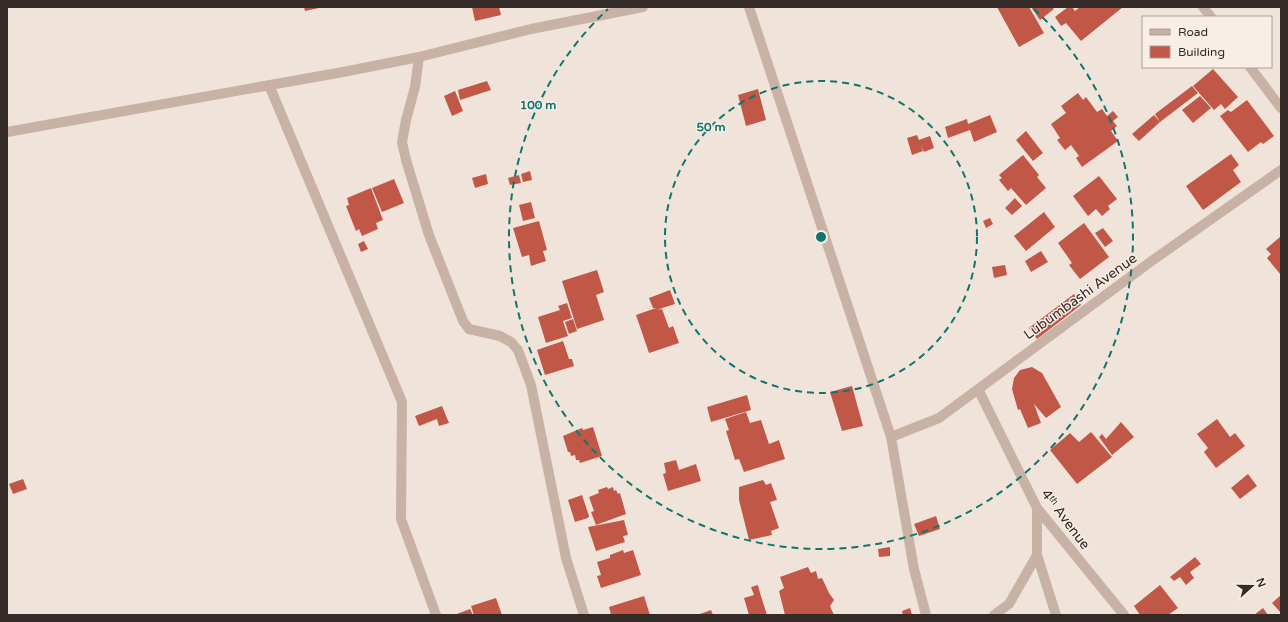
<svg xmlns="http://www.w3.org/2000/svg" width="1288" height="622" font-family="'Varela Round',sans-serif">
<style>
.building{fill:#c15747}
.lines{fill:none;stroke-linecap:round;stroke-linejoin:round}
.minor{stroke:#c8b2a6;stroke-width:10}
.ring{fill:none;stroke:#0f766e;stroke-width:2;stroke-dasharray:7 5}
.labels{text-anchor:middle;stroke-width:3;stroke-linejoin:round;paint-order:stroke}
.street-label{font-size:14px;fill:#342a27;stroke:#f8eee6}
.centre{fill:#0f766e;stroke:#f8eee6;stroke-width:2}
.ring-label{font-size:12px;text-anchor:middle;font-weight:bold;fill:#0f766e;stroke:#f8eee6;stroke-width:3;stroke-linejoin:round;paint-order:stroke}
</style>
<rect width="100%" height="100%" fill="#f0e3da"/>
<path class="building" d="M304,7H319V8L305,11Z
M472,7H499L501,15L475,21Z
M997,7H1029L1044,33L1019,47Z
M1031,7H1052L1054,9L1040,20Z
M1068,7H1072L1075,11L1080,7H1123L1081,41L1066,23L1061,26L1055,17Z
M1213,69L1238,97L1225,109L1221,104L1214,110L1193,86Z
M487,81L491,90L460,100L458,90Z
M1192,86L1198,93L1160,122L1155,114Z
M758,89L766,120L746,126L738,95Z
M455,91L463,111L452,116L444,96Z
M1078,93L1083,100L1086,97L1097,112L1102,109L1107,116L1113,111L1118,117L1113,121L1117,126L1111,131L1118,141L1082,167L1076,158L1079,156L1071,145L1065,150L1057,140L1060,138L1051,124L1066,113L1061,106Z
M1200,96L1211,108L1193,123L1182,110Z
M1247,100L1274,136L1263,144L1261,142L1248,152L1220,116L1228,110L1231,112Z
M990,115L997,132L974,142L970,130L948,138L945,127L967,119L968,124Z
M1154,115L1160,122L1139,141L1132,134Z
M1026,131L1043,153L1033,161L1016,140Z
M917,135L919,140L930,136L934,148L924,152L921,145L923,151L912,155L907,138Z
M1231,154L1239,165L1233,170L1241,182L1203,210L1186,186Z
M1023,155L1039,175L1037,177L1046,188L1026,205L1011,188L1008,191L999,180L1002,178L999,175Z
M530,171L532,180L523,182L521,174Z
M486,174L488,184L475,188L472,178Z
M519,175L521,183L510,185L508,178Z
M1099,176L1117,199L1108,206L1110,209L1102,216L1096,209L1088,216L1073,196Z
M394,179L404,203L382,212L372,188Z
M371,188L383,220L376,223L378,229L362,236L359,229L356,231L346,206L349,205L347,198Z
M1015,198L1022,206L1012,215L1005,208Z
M531,202L535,218L523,221L519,205Z
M1044,212L1055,227L1026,251L1014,236Z
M990,218L993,224L986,228L983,221Z
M539,221L547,250L543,251L546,261L531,266L529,255L522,257L513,228Z
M1084,223L1109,257L1080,279L1069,265L1072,263L1058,243Z
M1103,228L1113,241L1105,247L1095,233Z
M1280,237L1281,239V275L1267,258L1271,254L1266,249Z
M364,241L368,249L361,252L358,244Z
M1041,251L1048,262L1031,272L1025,261Z
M1005,265L1007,275L994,278L992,267Z
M597,270L604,292L596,295L604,320L577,329L562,281Z
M670,290L675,304L656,310L662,309L669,328L673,326L679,343L649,353L636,315L656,308H653L649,298Z
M1074,294L1081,305L1037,339L1029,328Z
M567,303L572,318L563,321L568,336L546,343L538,317L560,310L558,306Z
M573,319L577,331L569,334L565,322Z
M563,341L569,359H572L574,366L545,375L537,350Z
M1032,367L1042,373L1061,407L1046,418L1034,404L1041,423L1028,428L1020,409L1018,410L1012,389L1014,378L1020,370Z
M852,386L863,426L842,431L830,392Z
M747,395L751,410L711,422L707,407Z
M442,406L449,423L439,426L437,419L419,426L415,416Z
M746,412L750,423L761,420L769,444L779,440L785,459L744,472L739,459L735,460L726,431L729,430L725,419Z
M1217,419L1230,437L1235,433L1245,446L1216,468L1204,452L1208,448L1197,434Z
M1121,422L1134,437L1112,455L1099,437L1102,434L1106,439Z
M593,427L602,456L580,463L579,460H576L575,455L571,456L570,452H568L563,436L582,428L583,430Z
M1091,432L1112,457L1077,484L1050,450L1070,433L1079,442Z
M676,460L679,470L696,464L701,481L668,491L663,474L666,473L664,463Z
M1248,474L1257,486L1240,499L1231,488Z
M23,479L27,489L13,494L9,484Z
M763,480L766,485L771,483L777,500L770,502L779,528L771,531L772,535L749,540L739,500V487Z
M607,487L608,489L613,487L614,491L616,490L618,494L620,493L626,514L596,525L591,512L594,511L589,497L599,493L598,490Z
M582,495L589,516L588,518L575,522L568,500Z
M936,516L940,529L919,536L914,524Z
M624,520L628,535L623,536L625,542L596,551L588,527Z
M890,547V556L879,557L878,549Z
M623,550L624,553L633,550L641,575L601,588L597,576L601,575L597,562L610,558V555Z
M1195,557L1201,564L1190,572L1194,578L1186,585L1180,577L1174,581L1170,577Z
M808,567L811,573L816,571L818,579L822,578L829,593L834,600L830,606L834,615H785L779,591L784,588L780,577Z
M758,585L760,593L767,615H749L744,598L754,595L751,587Z
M1160,585L1178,608L1168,615H1140L1134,606Z
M1281,595V613L1272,603Z
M644,596L650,615H611L609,607Z
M496,598L502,615H474L471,606Z
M910,608L912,615H903L902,611Z
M1263,608L1268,615H1254Z
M470,609L473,615H454Z
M711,610L713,615H697Z"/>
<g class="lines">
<path class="minor" d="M749,7L891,437L914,569L926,615
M1203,7L1211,17
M419,57L415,87L406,120L402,142L406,160L429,235L463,321L469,329L500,336L511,342L518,350L531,385L566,558L584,615
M1250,67L1281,108
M269,85L402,402L401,519L436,615
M7,132L343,72L419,57L531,29L643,7
M978,389L1037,508L1124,615
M891,437L939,418L1153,260L1281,170
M1037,508V555L1056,615
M994,615L1009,604L1037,555"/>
</g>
<g class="ring">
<circle cx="821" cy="237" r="156"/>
<path d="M1034 9A312 312 0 1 1 608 9"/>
</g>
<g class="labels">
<g class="street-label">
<text transform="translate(1080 296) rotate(-36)" y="5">Lubumbashi Avenue</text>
<text transform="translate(1066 519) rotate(53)" y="5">4ᵗʰ Avenue</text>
</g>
</g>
<circle cx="821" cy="237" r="6" class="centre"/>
<g class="ring-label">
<text x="538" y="109">100 m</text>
<text x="711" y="131">50 m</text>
</g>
<rect width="1288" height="622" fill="none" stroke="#342a27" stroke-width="16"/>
<rect x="1142" y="16" width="130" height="52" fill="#f8eee6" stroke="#aaa09a"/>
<rect x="1150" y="29" width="20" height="6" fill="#c8b2a6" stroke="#aaa09a"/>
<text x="1178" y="36" font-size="12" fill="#342a27">Road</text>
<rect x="1150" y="46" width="20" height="12" fill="#c15747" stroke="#aaa09a"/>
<text x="1178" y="56" font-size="12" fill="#342a27">Building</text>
<g transform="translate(1252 586) rotate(69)" stroke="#f8eee6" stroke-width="3" paint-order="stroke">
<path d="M0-3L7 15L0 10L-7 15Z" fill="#342a27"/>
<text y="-6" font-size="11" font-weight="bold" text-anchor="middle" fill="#342a27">N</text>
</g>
</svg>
